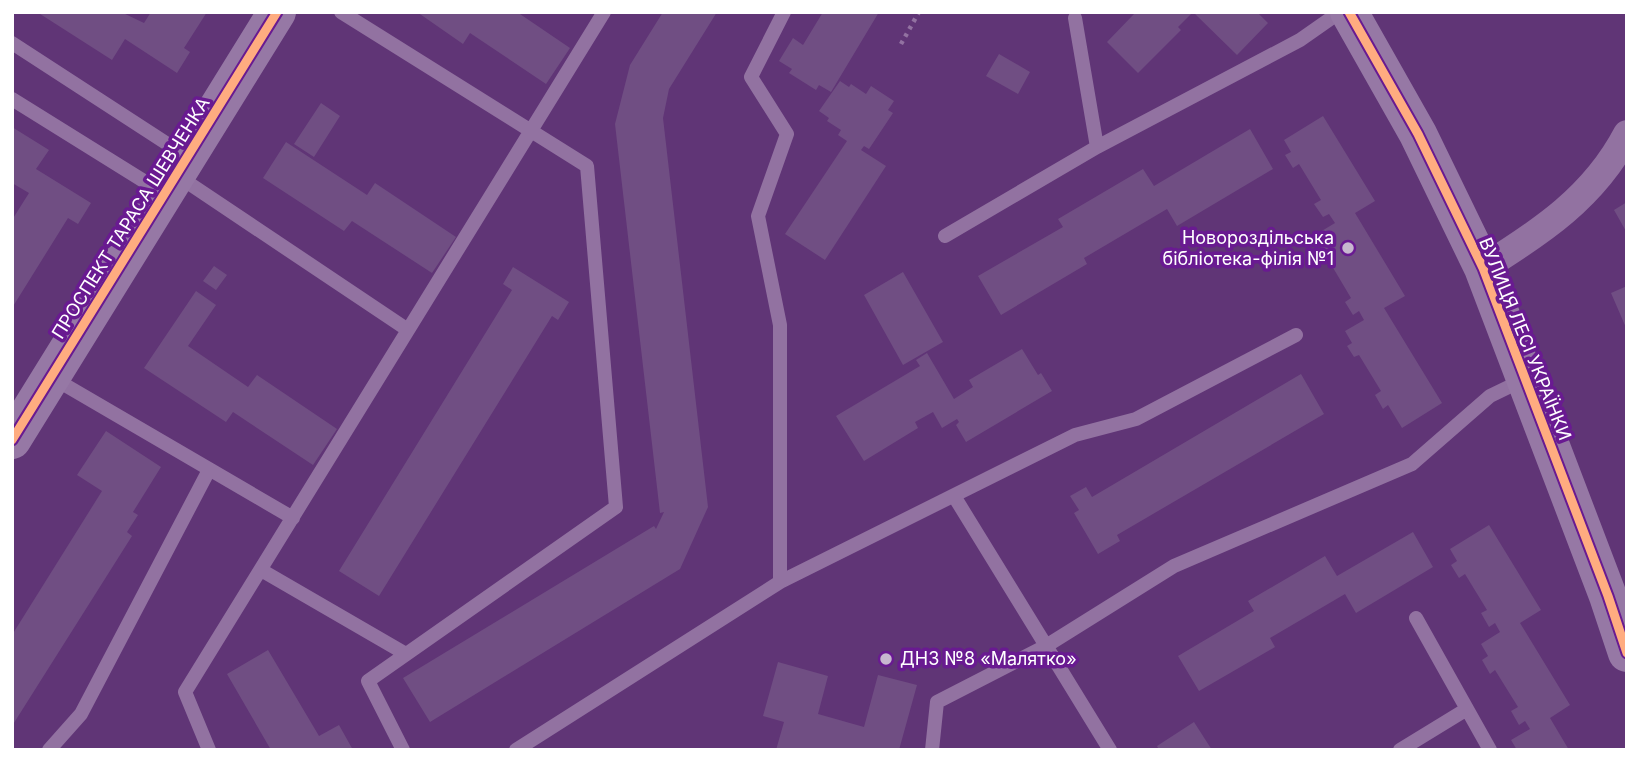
<svg xmlns="http://www.w3.org/2000/svg" width="1639" height="762" font-family="Inter,sans-serif">
<style>
.building{fill:#704e83}
.lines{fill:none;stroke-linecap:round;stroke-linejoin:round}
.path{stroke:#9272a1;stroke-width:4.5;stroke-dasharray:3.5 5;stroke-linecap:butt}
.lane{stroke:#9272a1;stroke-width:14}
.street{stroke:#9272a1;stroke-width:28}
.secondary{stroke:#9678a5;stroke-width:38}
.cycleway-casing{stroke:#691a91;stroke-width:13}
.cycleway{stroke:#ffac80;stroke-width:9}
.poi-dot{fill:#c7b8cf;stroke:#691a91;stroke-width:2.5}
.labels{text-anchor:middle;stroke-width:7;stroke-linejoin:round;paint-order:stroke}
.street-label{font-size:18px;fill:#fff;stroke:#691a91}
.poi-label{font-size:18px;fill:#fff;stroke:#691a91;text-anchor:end}
</style>
<rect width="100%" height="100%" fill="#603576"/>
<path class="building" d="M37,12H121L144,23L151,12H207L184,48L190,52L177,73L125,39L112,60Z
M417,12H517L570,48L546,84L470,33L463,44Z
M663,12H717L669,89L663,118L708,507L680,569L430,722L403,678L654,526L656,529L664,512L660,513L615,124L630,65Z
M823,12H879L831,92L819,85L816,90L789,73L792,69L779,61L793,38L803,45Z
M1132,12H1193L1178,27L1181,30L1138,73L1107,42L1134,14Z
M1193,12H1257L1268,23L1237,55Z
M999,54L1030,72L1018,94L986,76Z
M840,81L849,87L851,84L866,94L871,86L894,101L888,110L893,113L869,149L864,146L861,150L886,166L825,260L785,234L847,141L838,135L841,130L827,121L829,118L819,111Z
M321,103L340,116L314,157L294,144Z
M1323,116L1375,201L1355,213L1405,296L1384,308L1442,403L1402,428L1388,405L1383,409L1375,395L1381,391L1359,355L1354,357L1347,346L1352,343L1345,331L1364,320L1359,311L1353,315L1345,302L1351,298L1329,261L1324,264L1315,250L1322,247L1315,235L1335,223L1329,214L1323,217L1314,204L1321,200L1299,164L1293,168L1285,155L1291,152L1284,140Z
M12,127L49,150L36,169L91,203L78,224L68,218L12,308V220L29,193L12,183Z
M1250,129L1273,169L1177,226L1167,209L1084,258L1087,264L1001,315L978,276L1063,227L1058,219L1143,169L1154,186Z
M286,142L367,195L375,183L456,237L432,273L352,221L344,231L263,178Z
M1627,202V233L1614,210Z
M214,266L227,275L216,290L203,281Z
M513,267L569,302L558,320L552,316L379,596L339,571L512,290L503,284Z
M903,272L943,342L903,365L864,295Z
M1627,286V330L1611,293Z
M196,291L216,305L188,346L248,387L257,375L337,429L313,465L233,412L226,422L144,368Z
M1022,349L1038,375L1041,373L1052,391L966,442L956,425L959,422L957,419L942,428L933,412L915,422L918,428L864,461L836,416L920,366L916,360L927,353L954,399L973,387L969,380Z
M1301,374L1324,414L1117,535L1120,541L1098,554L1074,513L1079,510L1070,496L1086,487L1092,497Z
M106,431L161,467L133,512L138,515L127,532L132,536L12,726V635L102,491L77,475Z
M1489,525L1541,610L1520,623L1570,705L1550,718L1569,750H1517L1511,740L1530,729L1525,721L1519,725L1511,711L1518,707L1495,670L1490,674L1482,660L1488,656L1481,644L1500,632L1495,623L1489,627L1481,613L1487,610L1465,574L1459,578L1451,565L1457,561L1450,549Z
M1413,532L1433,567L1356,613L1345,594L1270,638L1275,647L1199,691L1178,656L1254,611L1248,601L1325,556L1337,576Z
M268,650L319,736L339,725L353,750H271L227,674Z
M778,662L828,676L818,714L864,727L878,675L917,685L899,750H776L784,722L763,716Z
M1194,722L1212,750H1159L1157,746Z"/>
<g class="lines">
<path class="path" d="M901,44L919,12"/>
<path class="lane" d="M341,12L587,166L616,507L368,681L403,750
M1075,18L1097,147
M12,43L186,156
M12,99L163,193
M178,176L408,330
M945,236L1097,147L1300,40L1340,12
M53,378L293,518
M954,496L1110,750
M261,570L406,654
M780,582V325L758,216L787,134L751,77L784,12
M1416,618L1490,750
M49,750L81,714L209,470
M209,750L185,692L604,12
M516,750L780,582L1075,435L1136,419L1296,335
M932,750L937,702L1046,646L1174,566L1412,464L1490,396L1523,380
M1400,750L1467,709"/>
<path class="street" d="M1483,268C1541,232 1594,197 1627,134"/>
<path class="secondary" d="M1349,12L1418,134L1483,268L1608,596L1627,653
M12,440L277,12"/>
<g class="cycleway-casing">
<path id="cycleway" d="M1349,12L1418,134L1483,268L1608,596L1627,653
M12,440L277,12"/>
</g>
<use href="#cycleway" class="cycleway"/>
</g>
<g class="poi-dot">
<circle cx="1348" cy="248" r="7"/>
<circle cx="886" cy="659" r="7"/>
</g>
<g class="labels">
<g class="street-label">
<text transform="translate(131 218) rotate(-58)" y="6">ПРОСПЕКТ ТАРАСА ШЕВЧЕНКА</text>
<text transform="translate(1525 339) rotate(68)" y="6">ВУЛИЦЯ ЛЕСІ УКРАЇНКИ</text>
</g>
<g class="poi-label">
<text x="1334" y="244">Новороздільська<tspan x="1334" dy="21">бібліотека-філія №1</tspan></text>
<text x="900" y="665" text-anchor="start">ДНЗ №8 «Малятко»</text>
</g>
</g>
<rect width="1639" height="762" fill="none" stroke="#ffffff" stroke-width="28"/>
</svg>
